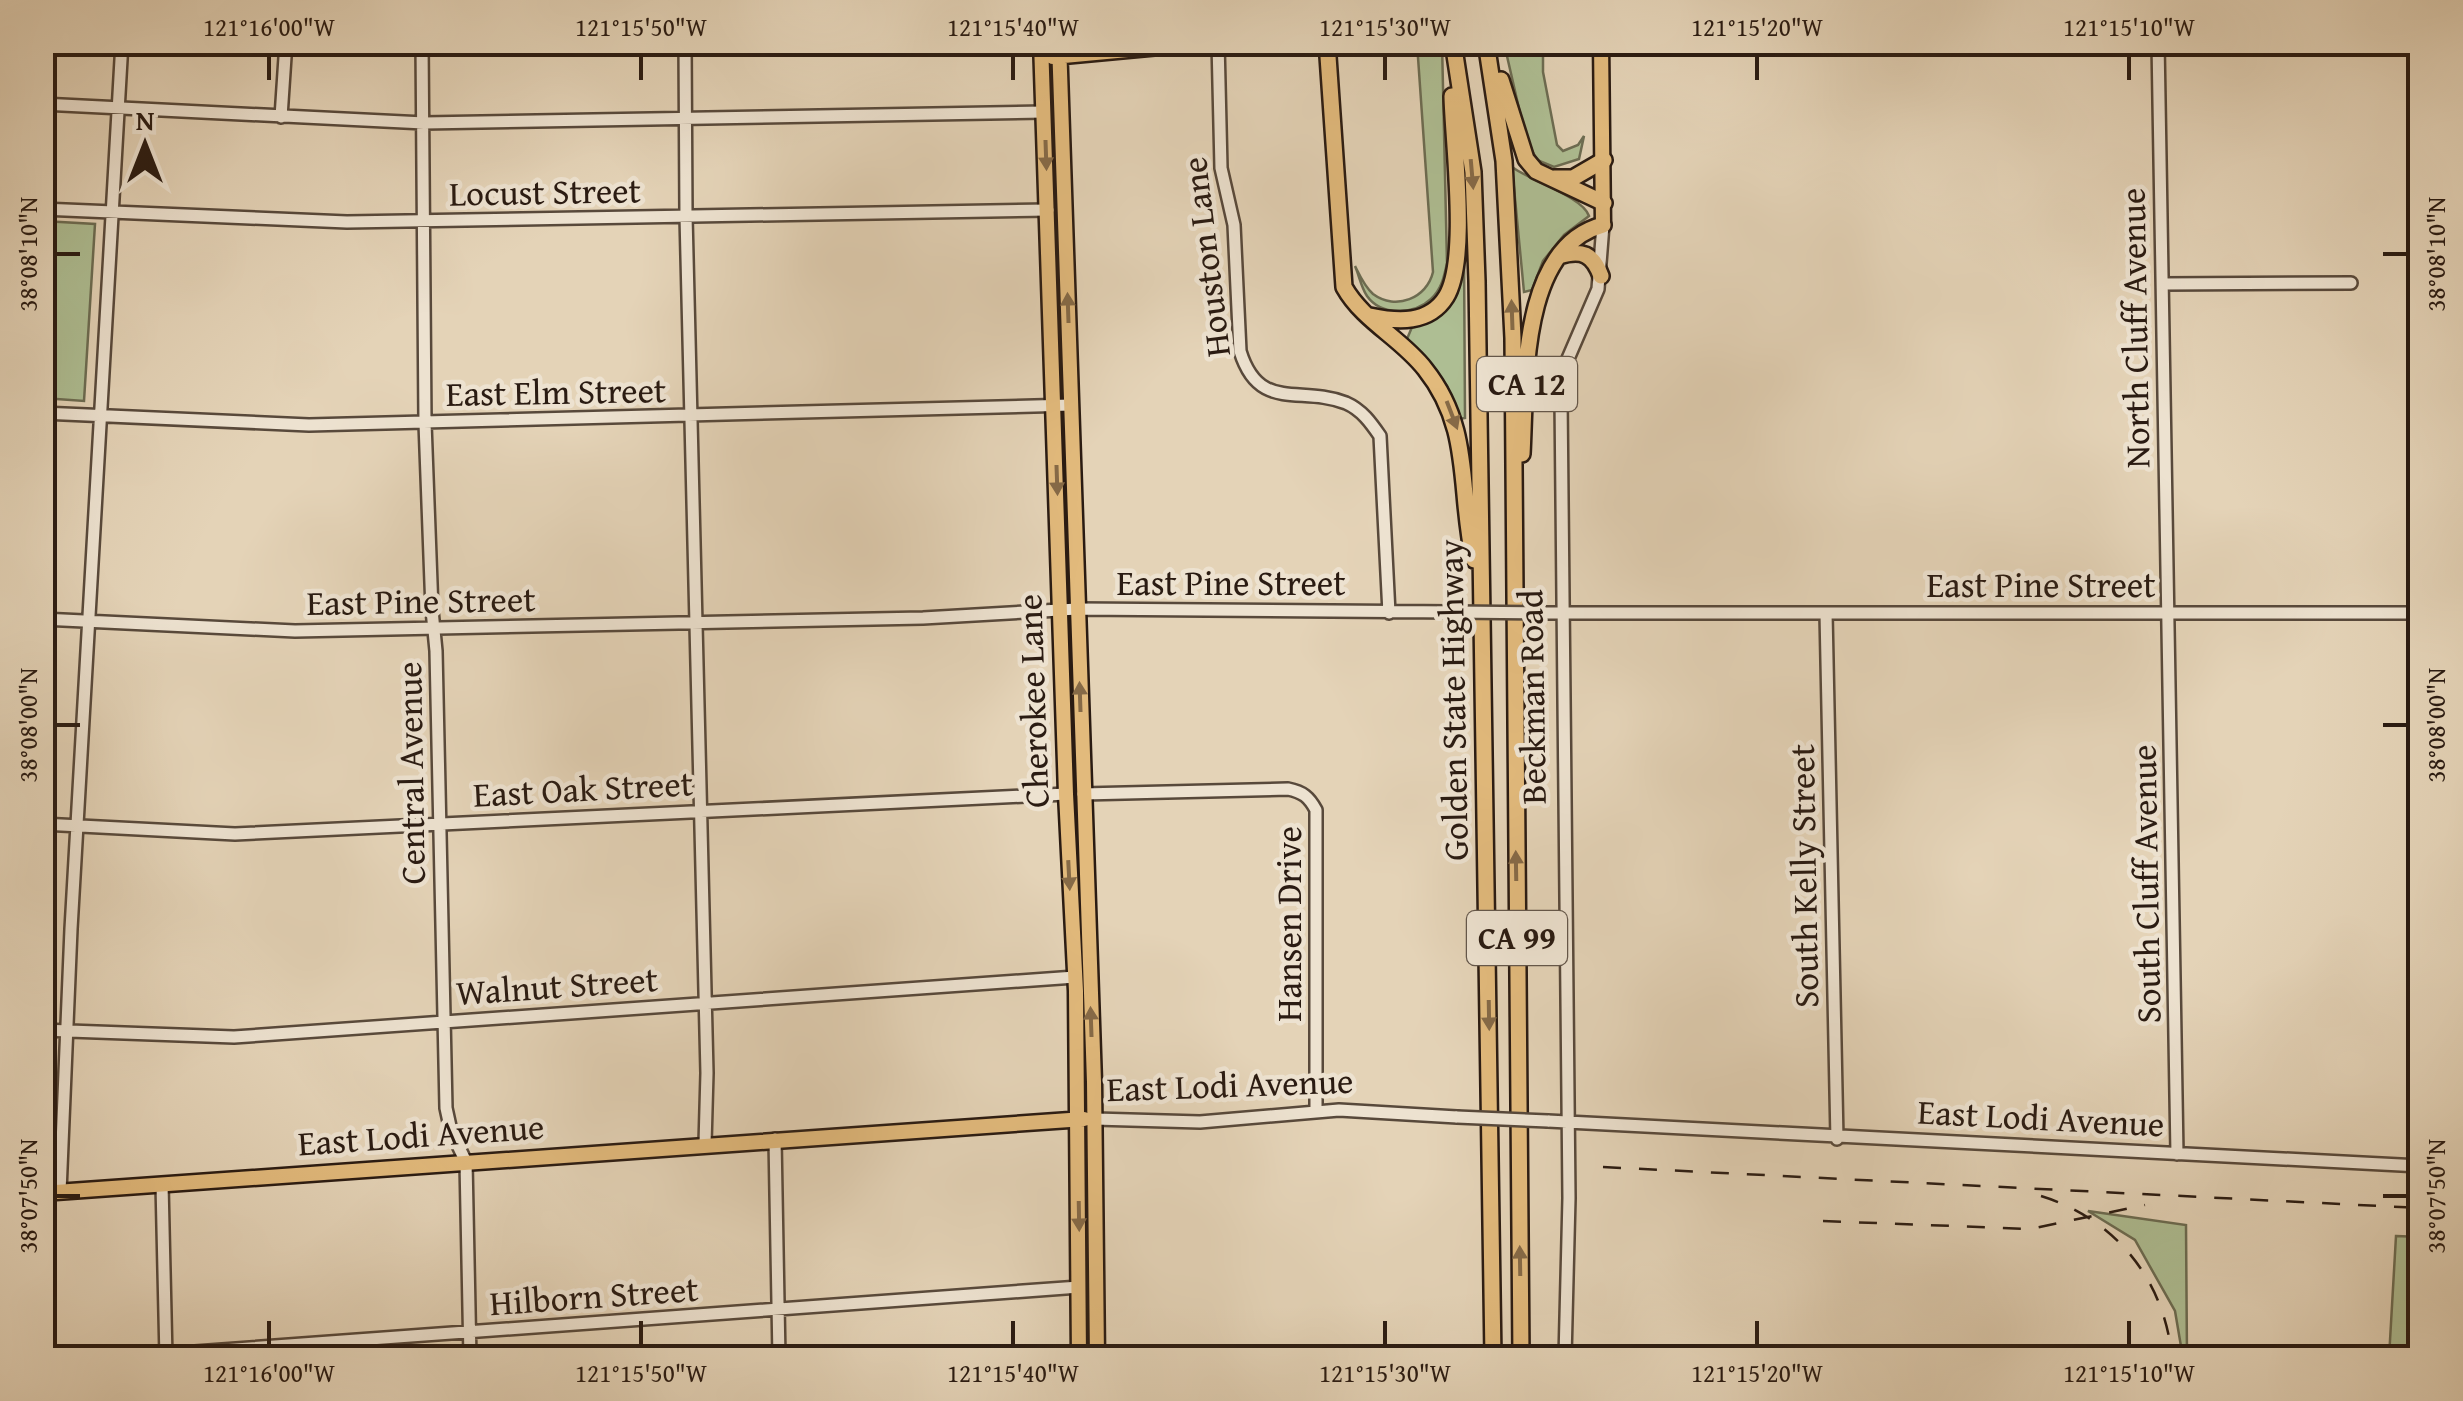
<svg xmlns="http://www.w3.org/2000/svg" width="2463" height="1401" font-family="'Gentium Book Plus',serif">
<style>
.green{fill:#aebe93;stroke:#6c6c52;stroke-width:2.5}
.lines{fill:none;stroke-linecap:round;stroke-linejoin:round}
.minor-casing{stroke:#58493b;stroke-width:16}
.major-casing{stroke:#2a1b12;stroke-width:19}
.highway-casing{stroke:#2a1b12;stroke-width:20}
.minor{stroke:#ede2d0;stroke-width:11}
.major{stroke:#e2ba7c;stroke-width:14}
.highway{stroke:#e2ba7c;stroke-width:15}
.rail{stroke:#2a1b12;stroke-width:2.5;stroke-dasharray:18 18;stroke-linecap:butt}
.minor-bridge-casing{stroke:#58493b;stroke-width:16;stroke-linecap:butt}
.minor-bridge{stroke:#ede2d0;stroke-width:11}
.oneway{fill:#866a47}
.ticks{fill:none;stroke:#2a1b12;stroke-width:4}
.labels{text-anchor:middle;stroke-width:9;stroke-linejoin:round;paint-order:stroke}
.shield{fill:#ede2d0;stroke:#64574b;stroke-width:2.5}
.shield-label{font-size:32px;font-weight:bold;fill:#2a1b12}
.street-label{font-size:35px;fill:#2a1b12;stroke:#ede2d0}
.neatline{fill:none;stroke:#2a1b12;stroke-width:4}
.ticks-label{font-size:25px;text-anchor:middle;fill:#2a1b12}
</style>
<rect width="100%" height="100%" fill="#e4d3b7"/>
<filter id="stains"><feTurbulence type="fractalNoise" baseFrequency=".002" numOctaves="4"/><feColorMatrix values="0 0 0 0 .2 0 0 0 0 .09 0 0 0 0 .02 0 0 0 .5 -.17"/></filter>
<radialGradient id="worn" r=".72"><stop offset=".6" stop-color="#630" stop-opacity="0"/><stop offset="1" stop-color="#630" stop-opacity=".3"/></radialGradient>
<path class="green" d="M1417,43H1442L1447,263C1444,276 1442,289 1431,299C1414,315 1381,316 1367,296C1361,287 1359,275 1355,266C1360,276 1364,286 1373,294C1396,311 1427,298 1433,272Z
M1504,43H1543V72L1557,145L1563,151L1578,145L1584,136L1579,159L1554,167L1537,160L1526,139Z
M1512,167C1531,181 1583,197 1589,216L1564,235L1543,261L1532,290L1524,292Z
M43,221L95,224L84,401L43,398Z
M1464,254L1465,418L1459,419L1447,386L1407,339L1412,327C1450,317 1453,287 1464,254Z
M2088,1211L2186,1225L2187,1358H2183L2175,1311L2135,1240Z
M2396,1236L2420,1237V1358H2389Z"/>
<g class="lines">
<g class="minor-casing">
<path id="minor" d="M422,42L425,423L432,610L436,651L446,1108L451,1131L466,1162L470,1358
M685,42L686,216L707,1073L705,1144
M1218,42L1221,168L1234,225L1240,351C1259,413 1300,385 1346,403C1362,410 1371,423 1380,436L1389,613
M2158,42L2177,1154
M42,104L424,123L1044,112
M281,117L286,42
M42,209L347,222L1048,210
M2163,284L2351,283
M42,413L309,425L1071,405
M1541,613H2420
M1826,613L1837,1139
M42,619L295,631L923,618L1077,609L1454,612
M1083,794L1288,789C1303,792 1309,797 1316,810V1111
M42,824L235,834L1066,794
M42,1030L234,1037L1075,977
M1095,1119L1200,1122L1339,1110L1457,1117
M1548,1121L2420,1166
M775,1139L779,1358
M162,1184L166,1358
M60,1192L71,929L122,42
M112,1358L1079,1287
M1565,1358L1569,1198L1561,398L1567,361L1598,289L1603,225"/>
</g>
<g class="major-casing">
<path id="major" d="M1041,42L1066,794L1076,991L1079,1358
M1059,42L1094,1082L1097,1358
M1601,42L1603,225
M1053,57L1213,42
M42,1193L1084,1119"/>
</g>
<g class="highway-casing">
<path id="highway" d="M1327,42L1344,287C1363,321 1401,338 1425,369C1473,429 1458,490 1474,560
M1453,42L1473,172L1477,281L1493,1358
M1486,42L1504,161L1513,338L1521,1358
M1501,80L1526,159L1536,171L1604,203
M1554,178H1573L1604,160
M1559,256C1582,249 1593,254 1601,276
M1370,316C1398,322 1429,324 1446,297C1469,260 1453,142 1452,96
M1522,454C1526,385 1519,247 1603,225"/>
</g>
<use href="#minor" class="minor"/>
<use href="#major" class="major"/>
<use href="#highway" class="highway"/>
<path class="rail" d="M1603,1167L2420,1208
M2041,1196C2116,1219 2165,1281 2172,1358
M1823,1221L2030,1229L2145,1205"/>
<g class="minor-bridge-casing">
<path id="minor-bridge" d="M1454,612L1541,613
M1457,1117L1548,1121"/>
</g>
<use href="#minor-bridge" class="minor-bridge"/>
</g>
<defs><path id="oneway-solid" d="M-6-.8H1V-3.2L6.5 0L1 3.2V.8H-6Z" transform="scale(2.5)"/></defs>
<g class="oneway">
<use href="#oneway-solid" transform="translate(1046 155) rotate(88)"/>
<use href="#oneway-solid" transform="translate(1472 174) rotate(85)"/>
<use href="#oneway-solid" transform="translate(1068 308) rotate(-92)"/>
<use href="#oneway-solid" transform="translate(1512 315) rotate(-92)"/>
<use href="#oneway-solid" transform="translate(1452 415) rotate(69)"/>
<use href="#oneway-solid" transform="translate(1057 480) rotate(88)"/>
<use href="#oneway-solid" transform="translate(1080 697) rotate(-92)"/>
<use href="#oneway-solid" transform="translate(1516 866) rotate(-91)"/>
<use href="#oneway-solid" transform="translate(1069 875) rotate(87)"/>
<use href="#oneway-solid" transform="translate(1489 1015) rotate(89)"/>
<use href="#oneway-solid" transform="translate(1091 1022) rotate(-92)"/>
<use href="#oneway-solid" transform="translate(1079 1216) rotate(89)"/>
<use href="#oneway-solid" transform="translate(1520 1261) rotate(-91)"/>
</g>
<path class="ticks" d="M269,55V80M641,55V80M1013,55V80M1385,55V80M1757,55V80M2129,55V80M55,254H80M2383,254H2408M55,725H80M2383,725H2408M55,1196H80M2383,1196H2408M269,1321V1346M641,1321V1346M1013,1321V1346M1385,1321V1346M1757,1321V1346M2129,1321V1346"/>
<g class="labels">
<g class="shield">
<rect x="1477" y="357" width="100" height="54" rx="8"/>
<rect x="1467" y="911" width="100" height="54" rx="8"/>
</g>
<g class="shield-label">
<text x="1527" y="395">CA 12</text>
<text x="1517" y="949">CA 99</text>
</g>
<g class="street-label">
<text transform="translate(545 192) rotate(-1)" y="12">Locust Street</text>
<text transform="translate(1206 257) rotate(-97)" y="12">Houston Lane</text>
<text transform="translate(2135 328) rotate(-91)" y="12">North Cluff Avenue</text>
<text transform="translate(556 392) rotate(-1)" y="12">East Elm Street</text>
<text x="1231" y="595">East Pine Street</text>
<text x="2041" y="597">East Pine Street</text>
<text transform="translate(421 601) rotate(-1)" y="12">East Pine Street</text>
<text transform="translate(1532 697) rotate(-91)" y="12">Beckman Road</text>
<text transform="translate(1453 700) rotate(-91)" y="12">Golden State Highway</text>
<text transform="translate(1033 701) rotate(-92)" y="12">Cherokee Lane</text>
<text transform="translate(411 773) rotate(-91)" y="12">Central Avenue</text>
<text transform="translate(583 789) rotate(-3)" y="12">East Oak Street</text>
<text transform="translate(1804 876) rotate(-91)" y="12">South Kelly Street</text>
<text transform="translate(2146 884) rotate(-91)" y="12">South Cluff Avenue</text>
<text transform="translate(1289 924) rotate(-90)" y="12">Hansen Drive</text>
<text transform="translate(557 986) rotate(-4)" y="12">Walnut Street</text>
<text transform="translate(1230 1085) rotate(-2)" y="12">East Lodi Avenue</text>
<text transform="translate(2041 1118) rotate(3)" y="12">East Lodi Avenue</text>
<text transform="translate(421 1135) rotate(-4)" y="12">East Lodi Avenue</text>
<text transform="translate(594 1296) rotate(-4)" y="12">Hilborn Street</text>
</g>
</g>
<rect width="2463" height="1401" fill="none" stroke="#e4d3b7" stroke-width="110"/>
<g transform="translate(145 145)" stroke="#ede2d0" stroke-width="8" paint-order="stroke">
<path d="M0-8L18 38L0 25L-18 38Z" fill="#2a1b12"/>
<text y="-15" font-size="28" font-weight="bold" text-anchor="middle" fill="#2a1b12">N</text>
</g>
<rect x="55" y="55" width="2353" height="1291" class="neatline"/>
<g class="ticks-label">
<text x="269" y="36">121°16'00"W</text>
<text x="641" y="36">121°15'50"W</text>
<text x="1013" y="36">121°15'40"W</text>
<text x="1385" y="36">121°15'30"W</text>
<text x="1757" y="36">121°15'20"W</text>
<text x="2129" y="36">121°15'10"W</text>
<text transform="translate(28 254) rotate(-90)" y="9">38°08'10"N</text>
<text transform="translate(2436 254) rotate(-90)" y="9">38°08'10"N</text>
<text transform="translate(28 725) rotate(-90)" y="9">38°08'00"N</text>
<text transform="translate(2436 725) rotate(-90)" y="9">38°08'00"N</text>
<text transform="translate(28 1196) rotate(-90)" y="9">38°07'50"N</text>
<text transform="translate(2436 1196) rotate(-90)" y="9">38°07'50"N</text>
<text x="269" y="1382">121°16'00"W</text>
<text x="641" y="1382">121°15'50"W</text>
<text x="1013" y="1382">121°15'40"W</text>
<text x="1385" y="1382">121°15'30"W</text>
<text x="1757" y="1382">121°15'20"W</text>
<text x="2129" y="1382">121°15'10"W</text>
</g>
<rect width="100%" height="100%" filter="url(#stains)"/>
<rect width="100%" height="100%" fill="url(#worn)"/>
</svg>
